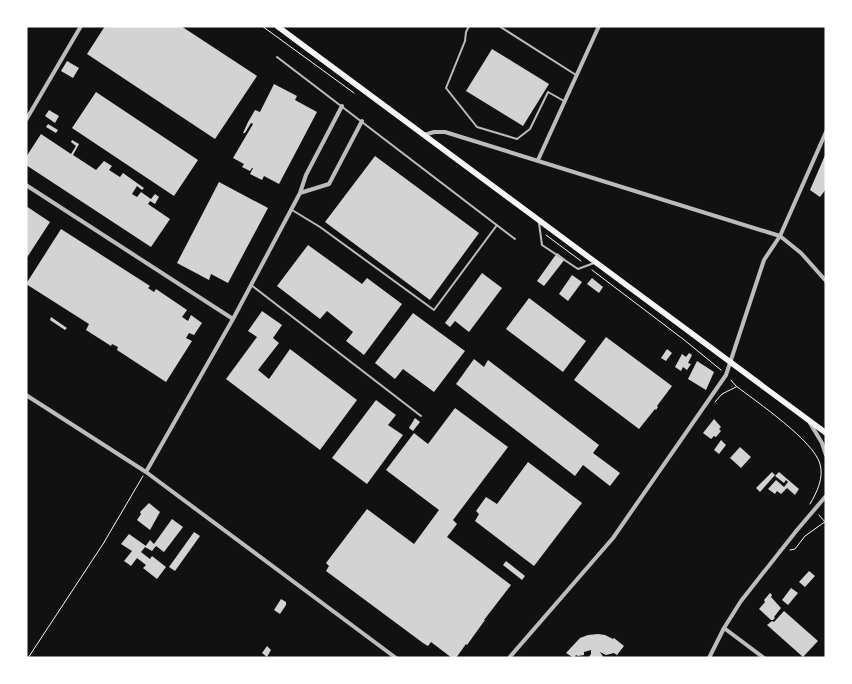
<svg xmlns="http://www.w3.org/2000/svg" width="852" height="684" font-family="'Crimson Pro',serif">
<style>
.building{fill:#d3d3d3}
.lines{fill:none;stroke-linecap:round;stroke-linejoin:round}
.path{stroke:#f5f5f5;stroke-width:1}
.service{stroke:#bcbcbc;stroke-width:2}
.minor{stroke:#bcbcbc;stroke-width:4}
.primary{stroke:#f5f5f5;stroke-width:5.5}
</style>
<rect width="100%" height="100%" fill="#111"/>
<path class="building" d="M105,26H181L257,76L215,139L87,54Z
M492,49L549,84L523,126L466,91Z
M67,61L79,68L73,78L61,71Z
M274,84L297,96L295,100L317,112L279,184L264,176L262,180L250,174L253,168H252L250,171L242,167L244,164L233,158L253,124L251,123L245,133H243L248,122L255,110L260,112Z
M96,92L198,160L174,196L72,128Z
M49,110L59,116L55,123L45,116Z
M48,124L58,130L56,133L46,127Z
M41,134L71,154L76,146L71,142L72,140L79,144L73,155L96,170L104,161L112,166L109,170L120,177L123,173L144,188L142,190L137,186L132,194L137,197L141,192L151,199L155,194L159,197L155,204L150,201L148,204L170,219L151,247L26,165V157Z
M826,153V189L820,197L810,190Z
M375,156L479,233L430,300L325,222Z
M219,182L268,208L228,283L211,274L209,280L177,263Z
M26,206L50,222L26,259Z
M61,229L150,286L148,288L154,292L156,289L187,310L182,317L188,321L191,315L202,323L194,335L189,333L186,338L192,341L166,382L117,350L118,347L112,344L111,346L86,330L89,324L26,284Z
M308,245L362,284L367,278L402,304L364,355L346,341L353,332L327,311L320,319L277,286Z
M557,253L565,259L544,286L537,281Z
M482,273L502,288L469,332L455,321L450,327L445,323Z
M572,275L582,282L568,301L559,294Z
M592,278L603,287L599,293L587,284Z
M529,298L586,341L563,372L506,329Z
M262,311L282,325L273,338L279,343L258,370L269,379L290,349L357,400L320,450L226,379L257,337L248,331Z
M413,313L465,351L434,392L403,369L395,379L375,363Z
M51,317L67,328L65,330L50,320Z
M606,337L672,386L657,406L658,407L656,410L655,409L639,429L574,380Z
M667,349L672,353L666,361L661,358Z
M689,353L692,355L688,363L691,364L687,370L683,367L681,371L675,367L682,354L686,357Z
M474,359L484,367L488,360L599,445L593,453L620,473L610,486L583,465L575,476L456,384Z
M697,361L714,372L706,390L688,379Z
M376,400L396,415L388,425L403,435L367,484L332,458Z
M455,408L508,447L453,520L457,524L447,537L511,585L484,620H485L467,645L466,644L456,658H452L431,642L428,646L423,643L326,571L329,566L326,563L367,509L414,544L439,510L386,470L414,433L428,444Z
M415,418L420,422L413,431L409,428Z
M714,419L721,427L719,429L721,431L716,437L714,436L711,439L703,433Z
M721,440L726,445L719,454L714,450Z
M740,447L751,457L741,468L730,458Z
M528,462L582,503L534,566L475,521L479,514L476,511L486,497L497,504Z
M772,472L775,475L760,492L756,488Z
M779,472L799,489L795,495L787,488L781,494L777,491L775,494L768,489L776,480L784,487L788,482L786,480L784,483L775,476Z
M149,503L160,512L150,530L137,520L141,514L140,512Z
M172,519L183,527L164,552L156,546L152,551L145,547L150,540L154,544Z
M194,532L200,536L175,571L169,567Z
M129,534L146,546L141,552L150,559L152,556L166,567L157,579L143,568L146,565L137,558L131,566L124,561L132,551L121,544Z
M506,561L525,576L522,580L503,565Z
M809,571L815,576L805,587L799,582Z
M791,588L798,593L788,605L782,600Z
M770,593L772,595L771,597L781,608L774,617L775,618L773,620H771L759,609L765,602L764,600Z
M281,599L286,602V605L280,614L274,610Z
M784,611L818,641L803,657L767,625L772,621L774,622Z
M598,634L605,635L613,639L614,638L624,646L617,655L614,653L606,655L600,652L604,658H588L591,654V650L584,652V655L578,656L576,655L574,658L566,653L580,638L588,635Z
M267,646L271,650L267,657L262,653Z"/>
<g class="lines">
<path class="path" d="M262,26L354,93
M546,235L581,261
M592,270L683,339L721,370
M731,380L736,386C757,402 814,441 820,464C824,478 817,492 810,504
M715,402L722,394L736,387
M819,515L825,522
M790,550L795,549L805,536L826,521
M28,658L103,544L143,476"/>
<path class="service" d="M469,26L466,32L465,41L446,88L477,127L517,139L530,129L548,92L564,101
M499,26L576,75
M277,57L515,239
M292,210L320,227L434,310L497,225
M539,223L542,245L578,269L594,263
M251,285L421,416"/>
<path class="minor" d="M26,120L81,26
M424,135L434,132H445L780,236L801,253L826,281
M538,160L599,26
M26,185L233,319
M300,193L329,184L362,121
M26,395L146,472L396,658
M810,423L822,443L826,455
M146,472L233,319L300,193L306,175L342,106
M724,628L764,658
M509,658L613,538L726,375L764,260L780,236L826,132
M709,658L724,628L741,601L797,530L826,496"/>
<path class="primary" d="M277,26L826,433"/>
</g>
<rect width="852" height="684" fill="none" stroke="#ffffff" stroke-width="55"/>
</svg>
